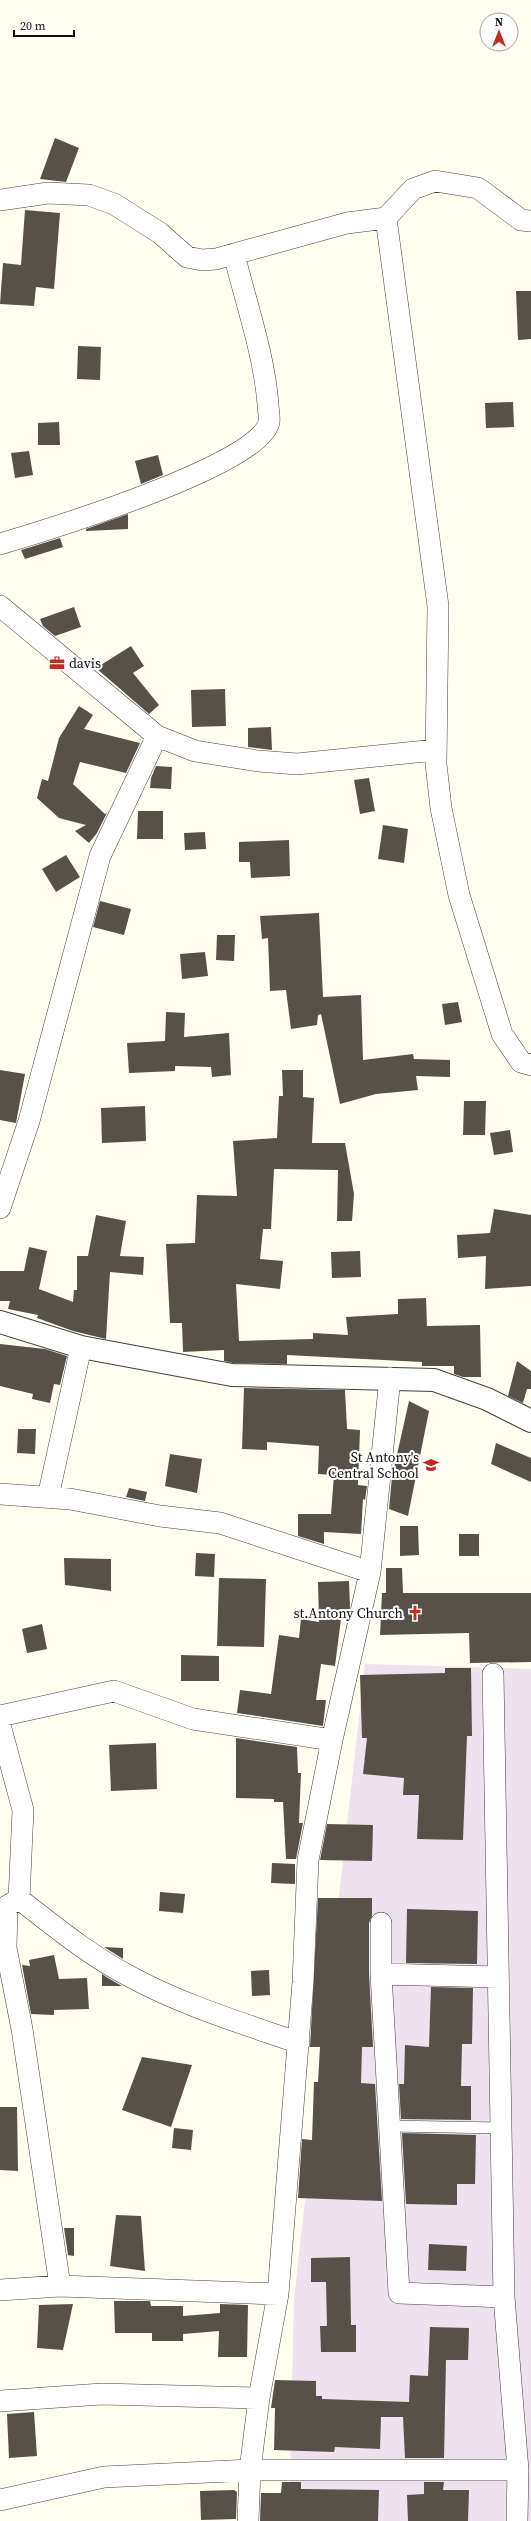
<svg xmlns="http://www.w3.org/2000/svg" width="531" height="2521" font-family="'Source Serif 4',serif">
<style>
.industrial{fill:#ede2ed}
.building{fill:#58514a}
.lines{fill:none;stroke-linecap:round;stroke-linejoin:round}
.service-casing{stroke:#414141;stroke-width:12}
.minor-casing{stroke:#414141;stroke-width:22}
.tertiary-casing{stroke:#414141;stroke-width:24}
.service{stroke:#fff;stroke-width:11}
.minor{stroke:#fff;stroke-width:21}
.tertiary{stroke:#fff;stroke-width:22}
.labels{text-anchor:middle;stroke-width:4;stroke-linejoin:round;paint-order:stroke}
.poi-label{font-size:14px;fill:#0e0e0e;stroke:#fff;text-anchor:end}
</style>
<rect width="100%" height="100%" fill="#fffef0"/>
<path class="industrial" d="M365,1664L531,1669V2521H289L294,2299Z"/>
<path class="building" d="M55,138L79,148L66,182L40,179Z
M25,210L60,213L54,289L36,287L34,306L0,304L3,263L21,265Z
M516,291H531V339L518,340Z
M78,346L101,347L100,380L77,379Z
M513,402L514,427L486,428L485,403Z
M59,422L60,445H38V423Z
M29,451L33,475L15,478L11,453Z
M158,455L163,475L141,484L135,461Z
M128,514V529L86,531V529Z
M60,538L63,547L25,559L21,550Z
M74,607L81,627L55,636L43,626L40,619Z
M131,646L144,666L133,673L159,705L149,714L96,668Z
M225,689L226,726L192,727L191,690Z
M79,706L93,715L84,729L140,743L126,773L80,762L73,784L105,814L107,813L97,833L89,843L75,831L86,825L59,818L37,798L42,779L48,781L59,738Z
M271,727L272,750L248,747V728Z
M156,766L172,767L171,789L150,788L151,778Z
M369,778L375,811L360,814L354,780Z
M138,811H163V839H137Z
M383,825L408,829L404,863L378,859Z
M205,832L206,849L185,850L184,833Z
M289,840L290,876L251,878L250,862H239V842Z
M66,855L80,877L56,892L42,869Z
M100,901L131,909L124,935L93,927Z
M319,913L323,997L361,995L363,1060L413,1054L414,1059L450,1060V1077L416,1076L418,1090L376,1094L340,1104L321,1014L318,1015L317,1025L291,1029L286,990L270,991L268,938L262,939L260,916Z
M217,935H235L234,961L216,960Z
M205,952L208,976L182,979L180,954Z
M458,1002L462,1022L445,1025L442,1004Z
M166,1012L185,1013L184,1037L229,1033L231,1075L212,1077L211,1067L175,1066V1071L129,1073L127,1043L165,1041Z
M0,1070L25,1074L16,1123L0,1120Z
M282,1070H303V1097L314,1098L312,1143H345L354,1194L352,1221H337L338,1170L274,1169L271,1229H263L260,1259L283,1261L280,1289L236,1284L239,1341L313,1339V1333L348,1335L346,1317L398,1314V1299L426,1298L427,1326L480,1325L481,1377H463L454,1374V1366H422V1362L287,1355V1364L233,1363L224,1361V1350L183,1352L182,1323H170L166,1244L195,1243L197,1195L237,1196L233,1141L277,1138L279,1096H283Z
M464,1101H486L485,1135H463Z
M145,1106L146,1141L102,1143L101,1108Z
M510,1130L513,1152L494,1155L490,1133Z
M494,1209L531,1215V1286L485,1289L486,1256L458,1258L457,1235L490,1233Z
M96,1215L126,1221L120,1256L144,1257L143,1275L110,1272L106,1339L73,1331L37,1318L38,1315L8,1309L10,1301H0V1271H24L29,1247L47,1251L39,1289L73,1302L74,1290H77V1256H88Z
M360,1251L361,1277L332,1278L331,1252Z
M0,1344L45,1349L67,1356L60,1385L54,1384L50,1403L32,1399L33,1394L0,1386Z
M517,1361L531,1371V1389H527L523,1403L508,1396Z
M244,1388L345,1390L347,1429L360,1430L358,1485L367,1486L365,1500L363,1499L361,1534L324,1532V1544L298,1536V1514H331L334,1475L318,1474L319,1446L267,1442V1450L242,1449Z
M409,1401L429,1411L408,1516L389,1509L392,1477Z
M18,1429H36L35,1454L17,1453Z
M496,1443L531,1458V1482L491,1464Z
M170,1454L202,1459L197,1493L165,1486Z
M129,1488L147,1492L145,1501L126,1497Z
M400,1526H418L419,1555L400,1556Z
M459,1534H479V1556H459Z
M196,1553L215,1554L214,1577L195,1576Z
M64,1558L111,1559V1591L65,1585Z
M386,1568H402L403,1593H531V1662L470,1663L469,1633L380,1635L382,1593H386Z
M219,1578L266,1579L264,1647L217,1646Z
M349,1581L350,1608L349,1611H342L335,1666L321,1664L316,1700H326L323,1726L237,1713L240,1690L271,1694L279,1635L299,1638L301,1619L319,1622L318,1582Z
M42,1624L47,1649L27,1653L22,1629Z
M181,1655L219,1656V1681H181Z
M445,1668H471L472,1736H467L463,1840L417,1839L419,1795H403L404,1778L363,1774L367,1738H362L360,1675L445,1673Z
M236,1738L297,1747L298,1773H301L299,1823H303L296,1859H286L283,1802H274V1799L236,1798Z
M156,1743L157,1789L111,1791L109,1745Z
M327,1824L373,1825L372,1861L320,1860Z
M272,1863L295,1864V1884L271,1883Z
M160,1892L185,1894L183,1913L159,1911Z
M318,1898H372V1916L369,1923V1974L373,2047H362L361,2083L375,2084L382,2201L298,2198L302,2139L312,2140L314,2082H318L320,2047H310Z
M407,1909L478,1911L477,1964L406,1963Z
M104,1947L123,1948V1959L120,1957Z
M54,1955L59,1979L87,1978L89,2009L54,2010V2015L31,2014L22,1965L30,1966L29,1960Z
M269,1970L270,1995L252,1996L251,1971Z
M102,1974L108,1978L122,1986H102Z
M431,1987L473,1988L472,2044H462L461,2086H471V2120L401,2119L399,2084H404L405,2045L429,2047Z
M142,2057L192,2065L171,2127L122,2110Z
M0,2107H17L18,2171L0,2170Z
M174,2128L193,2130L191,2150L172,2148Z
M402,2133L476,2135L475,2184H457V2205L406,2204Z
M116,2215L141,2216L145,2271L110,2266Z
M64,2228H74V2256L68,2255Z
M429,2244L467,2246L466,2271L428,2270Z
M350,2257L351,2325H356V2352H321L320,2326H327L326,2282H311V2258Z
M114,2301H150L151,2306H183V2316L220,2313V2304L248,2305L247,2357H218L219,2331L183,2334V2341H152V2333H115Z
M73,2304L63,2350L37,2348L39,2305Z
M430,2327L469,2328L468,2360H446L444,2458H405L403,2417H381L380,2449L335,2447L334,2452L274,2450L275,2408H271L275,2380L316,2381V2396H322V2399L409,2402L410,2375L428,2376Z
M34,2412L37,2456L9,2458L7,2414Z
M282,2482H301V2489L379,2490L378,2521H260L261,2493H281Z
M424,2482H444L443,2490H469L468,2521H408L407,2495L424,2494Z
M234,2490L237,2492L236,2519L201,2520L200,2491Z"/>
<g class="lines">
<g class="service-casing">
<path id="service" d="M389,2126L501,2128"/>
</g>
<g class="minor-casing">
<path id="minor" d="M0,200L48,193L89,195L114,204L160,233L187,257L202,260L216,259L347,223L386,218L413,189L435,181L478,188L521,220L531,221
M386,218L438,606L436,764L441,808L459,895L502,1034L521,1062L531,1065
M0,544C44,531 261,465 269,422C270,417 268,410 268,404C264,354 246,303 234,254
M0,606L157,736L195,751L258,761L297,764L436,750
M0,1208L29,1121L100,856L157,736
M0,1494L70,1499L160,1516L220,1523L370,1572
M48,1497L81,1347
M493,1674L504,2297L518,2470L517,2521
M0,1716L114,1691L193,1719L332,1740
M0,1725L23,1810L19,1899L7,1906
M19,1899C54,1926 89,1955 129,1976C182,2005 242,2023 299,2043
M7,1906L6,1948L22,2029L60,2286
M381,1923V1974L399,2293L504,2297
M381,1974L498,1977
M0,2290L60,2286L278,2294
M0,2401L102,2394L259,2398
M0,2500L104,2477L250,2470H518
M248,2521L250,2470L259,2398L278,2294L303,1982L308,1860L332,1740L370,1572L390,1378"/>
</g>
<g class="tertiary-casing">
<path id="tertiary" d="M0,1322L81,1347L232,1375L434,1380L487,1399L531,1421"/>
</g>
<use href="#service" class="service"/>
<use href="#minor" class="minor"/>
<use href="#tertiary" class="tertiary"/>
</g>
<defs>
<g id="office-bare" transform="scale(1.2)"><path d="M-6-3h4V-5.5h4V-3h4V5H-6ZM-1-4.5V-3h2v-1.5ZM-6 0V1H6V0Z" fill="#c7291e" stroke="#fff" stroke-width="2.5" paint-order="stroke"/></g>
<g id="school-bare" transform="scale(1.2)"><path d="M0-5L7-2L0 1L-7-2ZM-4 1L0 2.5L4 1V4Q0 6-4 4Z" fill="#c7291e" stroke="#fff" stroke-width="2.5" paint-order="stroke"/></g>
<g id="church-bare" transform="scale(1.2)"><path d="M-1.2-6h2.4v3.5h3.3v2.4h-3.3V6h-2.4V-.1h-3.3v-2.4h3.3Z" fill="#c7291e" stroke="#fff" stroke-width="2.5" paint-order="stroke"/></g>
</defs>
<g fill-rule="evenodd">
<use href="#office-bare" x="57" y="663"/>
<use href="#school-bare" x="431" y="1465"/>
<use href="#church-bare" x="415" y="1613"/>
</g>
<g class="labels">
<g class="poi-label">
<text x="69" y="668" text-anchor="start">davis</text>
<text x="419" y="1462">St Antony's<tspan x="419" dy="16">Central School</tspan></text>
<text x="403" y="1618">st.Antony Church</text>
</g>
</g>
<g transform="translate(499 32)"><circle r="19" fill="#ffffff" stroke="#9f9f9f"/>
<path d="M0-3L7 15L0 10L-7 15Z" fill="#c7291e"/>
<text y="-6" font-size="11" font-weight="bold" text-anchor="middle" fill="#0e0e0e">N</text>
</g>
<path d="M14 30v6h60v-6" fill="none" stroke="#0e0e0e" stroke-width="2"/>
<text x="20" y="30" font-size="12" fill="#0e0e0e" stroke="#ffffff" stroke-width="3" paint-order="stroke">20 m</text>
</svg>
